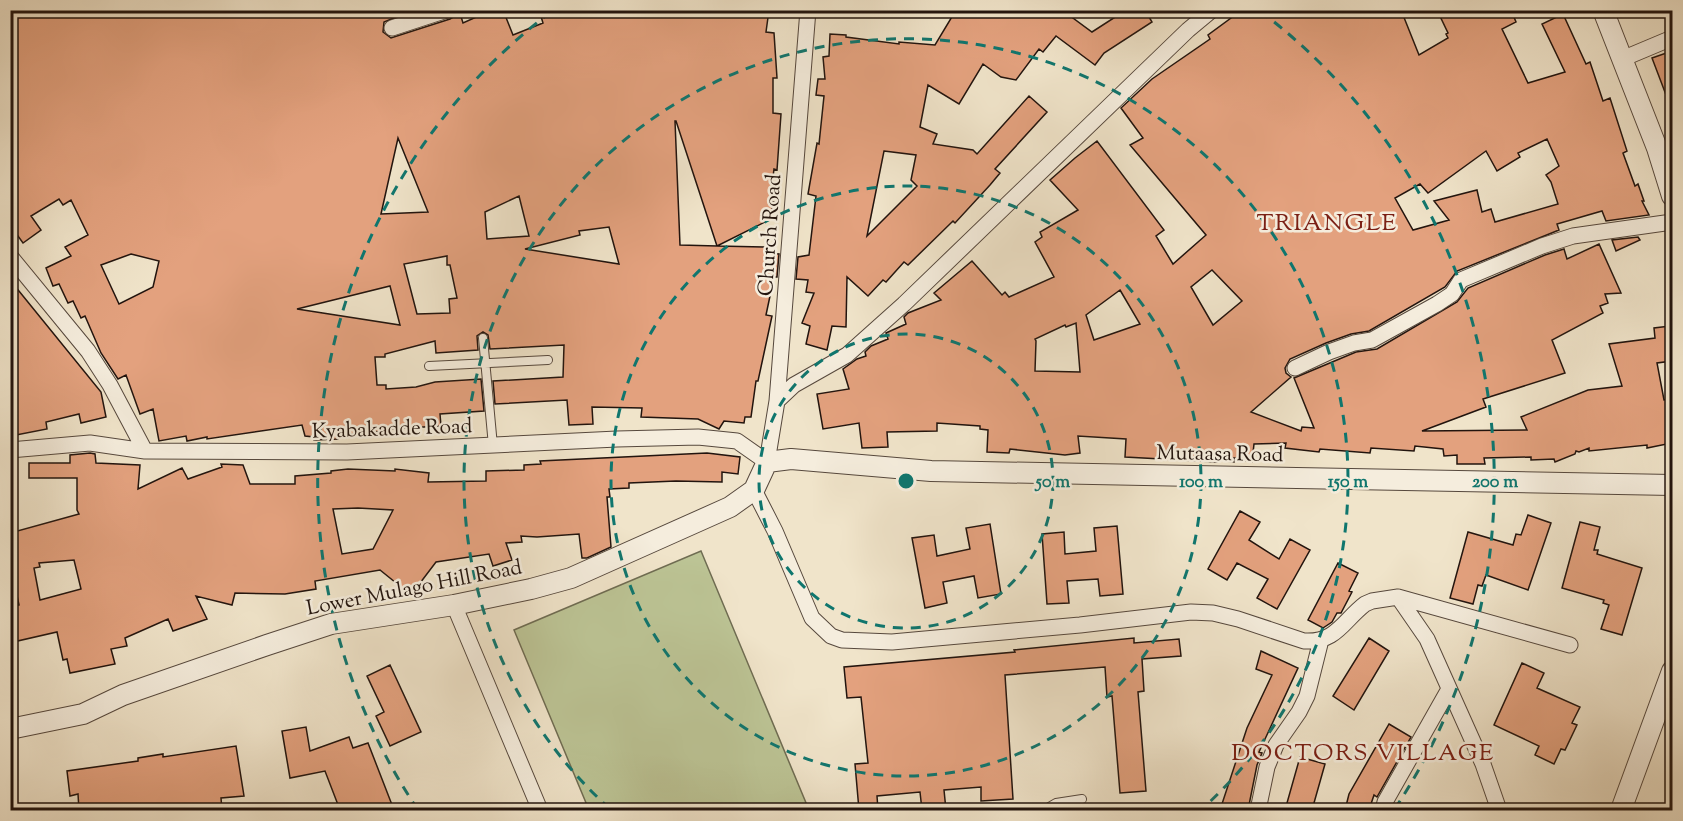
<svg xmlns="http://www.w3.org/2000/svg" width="1683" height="821" font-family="'Sorts Mill Goudy',serif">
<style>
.green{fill:#bcc495;stroke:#6f6c52;stroke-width:1.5}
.building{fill:#e3a17e;stroke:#22140e;stroke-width:1.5;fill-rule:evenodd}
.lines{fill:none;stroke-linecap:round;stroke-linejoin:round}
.service-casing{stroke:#56483d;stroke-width:10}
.minor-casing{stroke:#56483d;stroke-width:17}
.tertiary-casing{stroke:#56483d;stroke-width:22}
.service{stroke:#f5eddd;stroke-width:8}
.minor{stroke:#f5eddd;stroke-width:15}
.tertiary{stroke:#f5eddd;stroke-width:20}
.ring{fill:none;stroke:#0f766e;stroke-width:3;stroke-dasharray:10 8}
.labels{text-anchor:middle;stroke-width:5;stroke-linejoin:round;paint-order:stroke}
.street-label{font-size:21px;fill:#22140e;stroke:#f5eddd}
.quarter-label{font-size:24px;letter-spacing:1.5px;fill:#7a1f14;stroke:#f5eddd}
.centre{fill:#0f766e;stroke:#f5eddd;stroke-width:3}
.ring-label{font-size:18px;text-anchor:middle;font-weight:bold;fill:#0f766e;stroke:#f5eddd;stroke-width:5;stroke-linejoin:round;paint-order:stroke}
</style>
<rect width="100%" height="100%" fill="#f0e4ca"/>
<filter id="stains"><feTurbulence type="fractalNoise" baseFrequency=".00333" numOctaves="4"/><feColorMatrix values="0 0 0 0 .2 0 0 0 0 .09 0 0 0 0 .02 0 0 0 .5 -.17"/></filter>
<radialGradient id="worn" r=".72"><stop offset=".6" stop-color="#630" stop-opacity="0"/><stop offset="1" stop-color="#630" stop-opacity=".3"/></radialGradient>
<path class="green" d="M701,551L809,810H589L514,630Z"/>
<path class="building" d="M10,10H49L51,17L71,10H414L384,22L383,32L391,38L450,19L455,16L457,10H459L463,23L492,10H503L513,35L543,23L539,10H769L766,32L774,33L777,78H773V113L781,114L777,170L774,169L770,201L774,202L769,220L717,246L767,247V253L779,254L777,277H774L766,315L772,316L758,381H756L751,417H745L744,423L724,421L719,429L698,419L641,417L642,408L592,407L593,424L569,425L567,400L495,404L493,381L563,377L564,345L490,349L488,335L483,332L477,336L478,350L436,353L435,341L385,354V357H375L377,385H386V389L416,387L435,382L481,379L484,411L440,414L441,426L388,429V432L362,431V434H338V439L314,440V437L305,436L302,425L207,439V437L187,441L186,436L159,441L153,409L140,414L126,375L118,379L101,353L85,316L81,318L73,301L68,303L59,284L53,286L46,268L71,256L65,247L88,235L71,200L63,205L59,199L31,216L41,230L23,243L10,225ZM675,121H676L717,246L680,245ZM398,138L428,212L381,214ZM519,196L529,236L487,239L485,212ZM609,227L619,264L525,249L580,235L579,231ZM131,254L159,261L153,287L119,304L101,265ZM447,256V265H450L457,298L449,299L450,313L417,314L404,264ZM390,286L400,325L297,309Z
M956,10H1062L1092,32L1126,10H1145L1152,22L1104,53L1095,65L1056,36L1043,52L1039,49L1016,80L1001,77L983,64L959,104L928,85L920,127L937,134L933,144L973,150L977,154L1029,96L1047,112L995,169L1000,173L990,185L955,223L953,221L908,265L904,262L886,282L883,280L868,296L847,277L846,327L832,326L827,350L806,344L810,326L802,323L814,293L806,292L808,280L796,279L798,257L809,255L816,196L808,194L817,143L819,144L824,96L816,95L818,79H825L823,57L829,56L830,34L846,35V37L899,44V42L935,45ZM884,151L916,155L911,180L917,186L867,236Z
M1242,10H1401L1419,55L1448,38L1446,34L1448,33L1437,10H1511L1516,22L1502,29L1528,83L1565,72L1542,24L1563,14L1586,64L1590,62L1603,101L1610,98L1627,151L1623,153L1635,186L1638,184L1644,201H1642L1649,215L1606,221L1602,211L1557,224L1559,230L1457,271L1445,287L1369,331L1351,334L1326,343L1290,359L1285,368L1286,373L1291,377L1251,412L1301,431L1302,427L1314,428L1294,378L1356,352L1377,349L1457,302L1468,288L1545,255L1564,249L1567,259L1599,244L1621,293L1605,294L1608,303L1600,306L1603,313L1552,340L1565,373L1483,399L1486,407L1422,431L1527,430L1521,417L1588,390L1622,386L1609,344L1655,338L1654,328L1670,326L1672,361L1657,363L1664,400L1672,399V443L1647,448V445L1589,451V448L1579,452L1576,451L1575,454L1555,462L1554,459L1531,460V457L1484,458L1485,464H1457V455L1444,456L1443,449L1415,446L1414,451L1371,448L1370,453L1320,449L1319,452L1285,448L1286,443L1254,444L1252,462L1234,458V462L1217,460V462L1125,457L1126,439L1078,436L1080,453L1065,455L1010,449L1009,453L987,452L988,430L980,429V426L937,423V431L887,432L888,447L862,448L859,423L823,429L817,394L849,389L843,369L857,359L866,356L865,352L871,346L888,339L886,333L906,324L904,317L908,313L941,300L934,293L972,261L1002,295L1005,292L1009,297L1054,277L1035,242L1042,237L1040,232L1078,210L1050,180L1075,158L1097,141L1164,230L1156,236L1173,264L1206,235L1130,145L1143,138L1121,108L1152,79L1210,39L1208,35ZM1547,139L1559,166L1546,175L1551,182L1558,204L1495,222L1491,209L1482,212L1477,190L1434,201L1449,220L1413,230L1395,198L1420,184L1428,193L1486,151L1497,171L1520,157L1518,153ZM1212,270L1242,301L1213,325L1191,287ZM1120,290L1140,324L1094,340L1086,315ZM1076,323L1080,372L1035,371L1036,341L1035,339L1065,325L1066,327Z
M1672,51V108H1671L1652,58Z
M1638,237L1640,240L1616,251L1612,240Z
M10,280L101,392L106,417L81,423L79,414L46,422L47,429L16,435H10Z
M90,453L95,454L96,463L140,465L138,489L182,468L188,479L222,467L221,464L243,465L250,484H295V476L331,473V471L348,469L395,471V469L429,473L428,482L486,481V471L524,470V465L541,464L540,461L707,453L740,457L738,474L722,472V482L676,481L629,483V488L609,489L610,497H607L611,547L587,558H582L579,534L537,537L521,536L522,542L506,543L512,560L493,566L489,554L436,562L411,595L380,570L315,581L316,589L285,594L235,593L232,605L196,596L207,619L173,631L168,619L125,638L127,646L111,649L115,664L70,673L67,659L63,660L57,632L13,642L10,633V607L19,605L10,563V533L79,514L77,510V478H29V463H70V455ZM358,508L393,510L373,549L342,554L333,509ZM74,560L81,589L40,600L34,568L40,567L39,563Z
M1240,511L1260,522L1249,540L1279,559L1290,539L1310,550L1277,609L1257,598L1268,579L1237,563L1227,580L1208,569Z
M1528,515L1551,523L1528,590L1486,575L1482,586L1478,585L1473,604L1450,598L1468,532L1513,545L1516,534L1521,535Z
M1580,522L1600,527L1594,550H1598L1597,554L1642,568L1622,635L1601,629L1609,605L1603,603L1604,600L1562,588Z
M990,524L1001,594L978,598L974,576L943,582L947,603L925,608L912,538L934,535L937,556L970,549L966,528Z
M1117,526L1123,594L1100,596L1098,579L1067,581L1069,603L1047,604L1042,534L1064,532L1065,554L1096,551L1094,528Z
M1338,563L1358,573L1349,591L1352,592L1341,613H1337L1332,622L1323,628L1308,620Z
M1134,638V643L1179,639L1181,656L1142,659L1144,691L1138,692L1146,791L1120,793L1112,696L1107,697L1105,667L1005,675L1013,799L981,801V787L944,790L946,810H922L920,792L877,796L878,810H859L855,764L868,763L861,697L847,698L844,667L1015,652L1014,650Z
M1369,638L1389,651L1354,710L1333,696Z
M1261,651L1298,668L1259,752L1262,753L1257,765L1248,810H1220L1247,728L1272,675L1256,669Z
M1522,663L1544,673L1537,688L1580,707L1572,723L1577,725L1565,750L1561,749L1554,764L1535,755L1539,746L1494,725Z
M390,665L421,732L390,746L376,716L384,712L367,676Z
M1389,724L1411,737L1377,797L1374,795L1369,810H1345L1349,794Z
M306,727L310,751L349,737L353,748L368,743L394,810H340L325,771L290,778L282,731Z
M236,746L244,796L221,798L222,810H79L78,794L70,796L67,771L138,761V758L163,754V757Z
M1300,757L1325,764L1312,810H1285Z"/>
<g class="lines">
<g class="service-casing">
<path id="service" d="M483,338L493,446
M429,366L548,360
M1044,810L1056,803L1082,799"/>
</g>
<g class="minor-casing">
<path id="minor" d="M392,28L447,10
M1622,59L1672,38
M10,256L88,351L110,385L145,451
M1295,368L1329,352L1354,343L1372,340L1437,304L1452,294L1461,280L1542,246L1573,236L1672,222
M777,401L794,385L847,355L904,304L1188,30L1212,10
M10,450L90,443L145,451L347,452L617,439L698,437L737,441L767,462L777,401L808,10
M754,490L775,531L812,618L831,636L842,640L892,642L1080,625L1191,612L1213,613L1238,619L1304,641C1336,643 1343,621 1365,604L1372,601L1398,597L1570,645
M1398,597L1427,639L1483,764L1499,810
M454,605L540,810
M1258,810L1267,767L1276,745L1299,712L1307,696L1321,640
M1383,810L1385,802L1449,689"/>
</g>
<g class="tertiary-casing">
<path id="tertiary" d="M1603,10L1657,148L1672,196
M10,729L83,714L123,695L267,645L331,624L454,605L531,589L571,578L730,507L754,490L767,462L791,459L931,471L1672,485
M1621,810L1672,671"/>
</g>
<use href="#service" class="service"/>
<use href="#minor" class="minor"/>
<use href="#tertiary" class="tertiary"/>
</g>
<g class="ring">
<circle cx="906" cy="481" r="147"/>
<circle cx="906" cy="481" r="295"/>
<path d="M610 809A442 442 0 1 1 1202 809"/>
<path d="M418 810A589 589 0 0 1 552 11M1260 11A589 589 0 0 1 1394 810"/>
</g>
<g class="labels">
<g class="street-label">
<text transform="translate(769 235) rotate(-86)" y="7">Church Road</text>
<text transform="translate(392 428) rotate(-2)" y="7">Kyabakadde Road</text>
<text transform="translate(1220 453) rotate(1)" y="7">Mutaasa Road</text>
<text transform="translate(414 587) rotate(-11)" y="7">Lower Mulago Hill Road</text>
</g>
<g class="quarter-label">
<text x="1327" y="230">TRIANGLE</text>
<text x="1363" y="760">DOCTORS VILLAGE</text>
</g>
</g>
<circle cx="906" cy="481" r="9" class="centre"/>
<g class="ring-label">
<text x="1053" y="487">50 m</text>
<text x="1201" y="487">100 m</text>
<text x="1348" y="487">150 m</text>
<text x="1495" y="487">200 m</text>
</g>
<rect width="1683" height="821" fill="none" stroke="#f0e4ca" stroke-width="36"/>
<rect x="12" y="12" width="1659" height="797" fill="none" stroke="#22140e" stroke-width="3"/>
<rect x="18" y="18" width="1647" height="785" fill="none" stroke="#22140e" stroke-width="1.5"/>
<rect width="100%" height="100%" filter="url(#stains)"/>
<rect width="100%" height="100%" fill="url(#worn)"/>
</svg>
